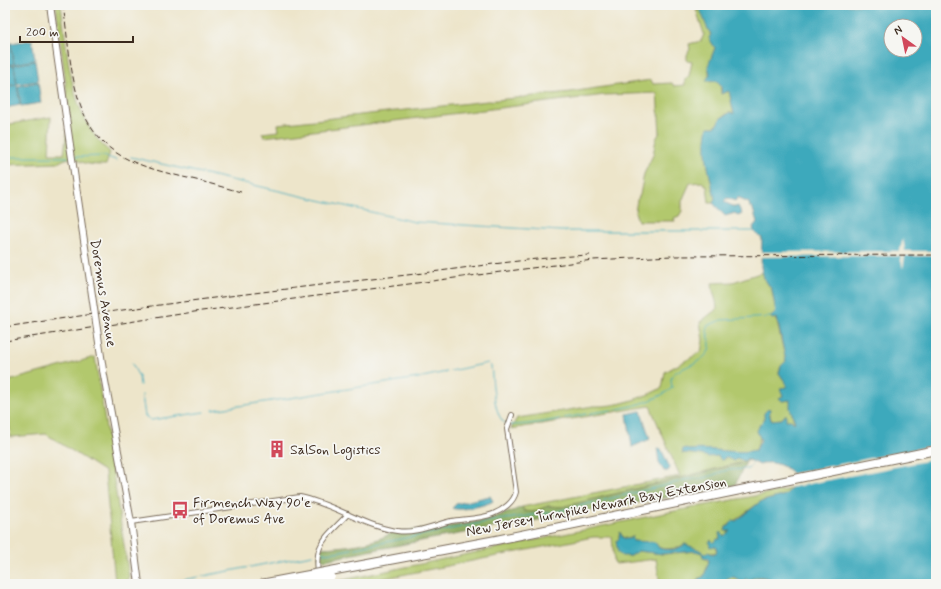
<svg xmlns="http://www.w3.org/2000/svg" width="941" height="589" font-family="Mynerve,sans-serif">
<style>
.green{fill:#b2c86d;stroke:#767946}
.forest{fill:#8dac60;stroke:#646b3f}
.water{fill:#3ca9bc;stroke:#3c6a6d;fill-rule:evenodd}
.pier{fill:#ede5ca}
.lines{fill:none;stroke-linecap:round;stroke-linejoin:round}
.stream{stroke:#3ca9bc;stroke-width:1}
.minor-casing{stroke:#796b5a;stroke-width:6}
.secondary-casing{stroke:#796b5a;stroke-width:8}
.minor{stroke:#fff;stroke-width:4}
.secondary{stroke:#fff;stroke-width:6}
.rail{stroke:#3b2a1e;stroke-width:1;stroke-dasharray:6 3;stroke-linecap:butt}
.secondary-bridge-casing{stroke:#796b5a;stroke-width:8;stroke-linecap:butt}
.motorway-bridge-casing{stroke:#796b5a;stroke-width:10;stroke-linecap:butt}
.secondary-bridge{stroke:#fff;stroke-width:6}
.motorway-bridge{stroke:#fff;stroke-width:8}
.labels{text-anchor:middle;stroke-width:3.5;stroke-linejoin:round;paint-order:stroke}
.street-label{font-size:14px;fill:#3b2a1e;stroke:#f6f6f2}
.poi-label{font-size:14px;fill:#3b2a1e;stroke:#f6f6f2;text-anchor:start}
</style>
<rect width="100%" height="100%" fill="#f6f6f2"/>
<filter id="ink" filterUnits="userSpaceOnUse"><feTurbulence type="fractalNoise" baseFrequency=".025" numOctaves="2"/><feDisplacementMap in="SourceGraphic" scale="8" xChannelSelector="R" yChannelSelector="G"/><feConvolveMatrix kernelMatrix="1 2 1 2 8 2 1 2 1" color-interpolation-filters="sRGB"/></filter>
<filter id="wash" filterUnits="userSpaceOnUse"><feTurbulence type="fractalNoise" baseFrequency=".012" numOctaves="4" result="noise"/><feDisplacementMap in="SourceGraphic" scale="16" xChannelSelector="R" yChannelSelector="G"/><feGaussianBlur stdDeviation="0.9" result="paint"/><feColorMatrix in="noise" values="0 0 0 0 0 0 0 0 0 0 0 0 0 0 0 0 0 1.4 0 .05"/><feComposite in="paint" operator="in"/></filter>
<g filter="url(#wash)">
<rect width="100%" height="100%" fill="#ede5ca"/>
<path class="green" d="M56,5H61C68,54 69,118 110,152L106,165C100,165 94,165 89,164C75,162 73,153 58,163L5,165V125L51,117L49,154H64L69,111Z
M696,9L702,10L715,48C711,57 707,70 710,82L717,81L720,83L721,94L729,91L734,114L730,112L721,118L715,127H709C702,153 710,174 715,199L713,203H709L707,186L702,182L690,183L682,201V211L679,216L674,218L675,221H638L635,212L637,200L640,195L644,174L653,155L656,139L660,132L657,93L605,95L264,137L262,133L279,131L278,124L570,92L651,80L653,84L672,83L674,86L685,85V79L689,76L692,62L687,61V55L690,49L689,44L701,41L704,34Z
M763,272L764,278L772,290L776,312L773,315L776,318L786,361L781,366L779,373L786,383L787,387L782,391L783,396L780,398L784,401L790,400L794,424L786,420L784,416L782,419L771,420L769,408L756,450C740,457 693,444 682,453L718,456L722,461L726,457L735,460L737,458L751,460L562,507L548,506L533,512L524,511L522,507L680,476L650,406L511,429L517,418L594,406C617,407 642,398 662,388L665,372L701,352L703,340L700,322L717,309C717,300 712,292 712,283L733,282Z
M95,357L129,577L126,581L115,582L105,472L46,434L11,437L5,401V382Z
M791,489L785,495L760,502L726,527L725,531H730L724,537L720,536V539L714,543L717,552L705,554C698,547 689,548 685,544L677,548L663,549L649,543L633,541L631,538H622V535H619V539L617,541L628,556H631L638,551L663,554L696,551L702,553L703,557L709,561L704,576L698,580L697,584H660L656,559L616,564L614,562L612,537H593L356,584H324L670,512Z
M734,577L738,580C751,579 768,574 779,584H722L727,578Z"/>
<path class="forest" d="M746,462L735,485C599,511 461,531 325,560L318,557L321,548C342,547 376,544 393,532C437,528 482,525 522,507L524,511L533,512L548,506L562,507Z"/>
<path class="water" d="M697,5H936V584H779C774,579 764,576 757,577C751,578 750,581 745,579L742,582L734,577L727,578L722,584H697V580L704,576L709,561L708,558L703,557L702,553L695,551L663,554L638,551L631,556H622L618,553L616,541L619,539L620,532L623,538L630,539L633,535L632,538L633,541L655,542L659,548C667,551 677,550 684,545V543C691,548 698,547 705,554L708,552L713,554L717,552L716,546L710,547L709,542L711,540L714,543L717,539H720L719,533L722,532V535L724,536L730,531H725L726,527L729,526L733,520L736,521L760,502L785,495L791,489L792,473C786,466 770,459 760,465L747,459L744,461L737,458L734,461L725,457L722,461L718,456L708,457C705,455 687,453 682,453L683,449L686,448L689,450C713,447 734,455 756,450L761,440L757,431L760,424L764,420V413L769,408L771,411L769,412L771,420L782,419L786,414V420H791L794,423L795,422L790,408V400L782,401L779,398L783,396L780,388L787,387L786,383L779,373L781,366L786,361L777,318L772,319L771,317L776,312L772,290L764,278L761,267L762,238L755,233L753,227L757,222L752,206L750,208L749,203L740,199L739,197L735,201L727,198L724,202L735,207L738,206L742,214L738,216L735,213L725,216L713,203L715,199C710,174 702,153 708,127H715L721,118L731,112L734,114L729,91L721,94L722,86L717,81H706L710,74L708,66L715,48L709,38L711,34C704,25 704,14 697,5ZM891,26H915V50H891Z
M32,40L35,60L14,64L11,43Z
M11,43L14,64L5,65V44Z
M35,61L38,81L17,84L14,65Z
M14,65L17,84L5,86V66Z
M38,82L41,103L21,106L18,86Z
M17,85L20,105L5,108V87Z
M641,411L650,439L632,447L627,414Z
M657,448L661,449L670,468L668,471H664L659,463Z
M490,496L493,501C488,505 458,512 452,508L456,504Z"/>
<path class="pier" d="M903,238L905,251H936V256H905L903,269L900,256L759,257L760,252L900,251Z
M936,445V459L789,488L790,474Z"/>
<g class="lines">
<path class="stream" d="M5,157H68
M74,157L104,156L116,160
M131,157L415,222L561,231H754
M132,364L139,377L140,385
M142,395L145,416L151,420L204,412
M213,410L418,378L488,363L491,366C493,379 493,420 507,424
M510,425C533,425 558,419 581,415C611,409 647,408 672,388L671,379L673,374C684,366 710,361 710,345C710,338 706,332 707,326L721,320L771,317
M322,553L336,552L491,521L555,512L679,482C687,478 695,480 703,478C710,477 717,473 724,471C732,469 739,470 748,469L755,462
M162,584L312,555"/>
</g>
</g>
<g filter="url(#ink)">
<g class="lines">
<g class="minor-casing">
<path id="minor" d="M131,522L300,497C334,504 363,526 397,531C415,534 434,525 451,521C464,519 481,519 493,514C503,510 514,502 516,492L507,429L512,415
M319,584C313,543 322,542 348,514"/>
</g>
<g class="secondary-casing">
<path id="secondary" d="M50,5L70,145
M103,370L131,522L139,584"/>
</g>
<use href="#minor" class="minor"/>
<use href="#secondary" class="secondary"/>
<path class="rail" d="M63,5C68,38 70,79 82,109C100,156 138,166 183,177C202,181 222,187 241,192
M5,327C136,307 266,291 398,276C462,269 525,258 590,255
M5,341L194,312L593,260L672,256L936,255"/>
<g class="secondary-bridge-casing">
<path id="secondary-bridge" d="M70,145L103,370"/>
</g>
<g class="motorway-bridge-casing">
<path id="motorway-bridge" d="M261,584L496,540L936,450
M292,584L331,576"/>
</g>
<use href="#secondary-bridge" class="secondary-bridge"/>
<use href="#motorway-bridge" class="motorway-bridge"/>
</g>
</g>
<defs>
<g id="building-bare" transform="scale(1.38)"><path d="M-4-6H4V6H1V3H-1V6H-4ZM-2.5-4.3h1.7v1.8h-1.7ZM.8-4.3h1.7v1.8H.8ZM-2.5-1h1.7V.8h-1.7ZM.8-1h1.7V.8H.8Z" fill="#d1495b" stroke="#f6f6f2" stroke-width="2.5" paint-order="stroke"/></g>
<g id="bus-bare" transform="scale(1.38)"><path d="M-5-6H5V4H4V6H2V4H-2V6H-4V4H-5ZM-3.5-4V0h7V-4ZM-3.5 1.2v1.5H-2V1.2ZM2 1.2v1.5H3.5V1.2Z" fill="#d1495b" stroke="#f6f6f2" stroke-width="2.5" paint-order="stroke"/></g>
</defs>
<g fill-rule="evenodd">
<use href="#building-bare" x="277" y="449"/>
<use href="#bus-bare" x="180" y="510"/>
</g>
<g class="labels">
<g class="street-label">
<text transform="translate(104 293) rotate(81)" y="5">Doremus Avenue</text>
<text transform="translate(596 506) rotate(-11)" y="5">New Jersey Turnpike Newark Bay Extension</text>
</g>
<g class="poi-label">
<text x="290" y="454">SalSon Logistics</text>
<text x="193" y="507">Firmench Way 90'e<tspan x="193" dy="16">of Doremus Ave</tspan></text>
</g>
</g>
<rect width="941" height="589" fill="none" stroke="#f6f6f2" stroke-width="20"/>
<g transform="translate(903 38) rotate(327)"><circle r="19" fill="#f6f6f2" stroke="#aba49d"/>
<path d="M0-3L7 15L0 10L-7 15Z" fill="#d1495b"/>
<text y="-6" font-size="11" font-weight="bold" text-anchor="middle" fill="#3b2a1e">N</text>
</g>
<path d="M20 36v6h113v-6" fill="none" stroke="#3b2a1e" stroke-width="2"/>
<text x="26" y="36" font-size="12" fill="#3b2a1e" stroke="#f6f6f2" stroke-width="3" paint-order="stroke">200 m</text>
</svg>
